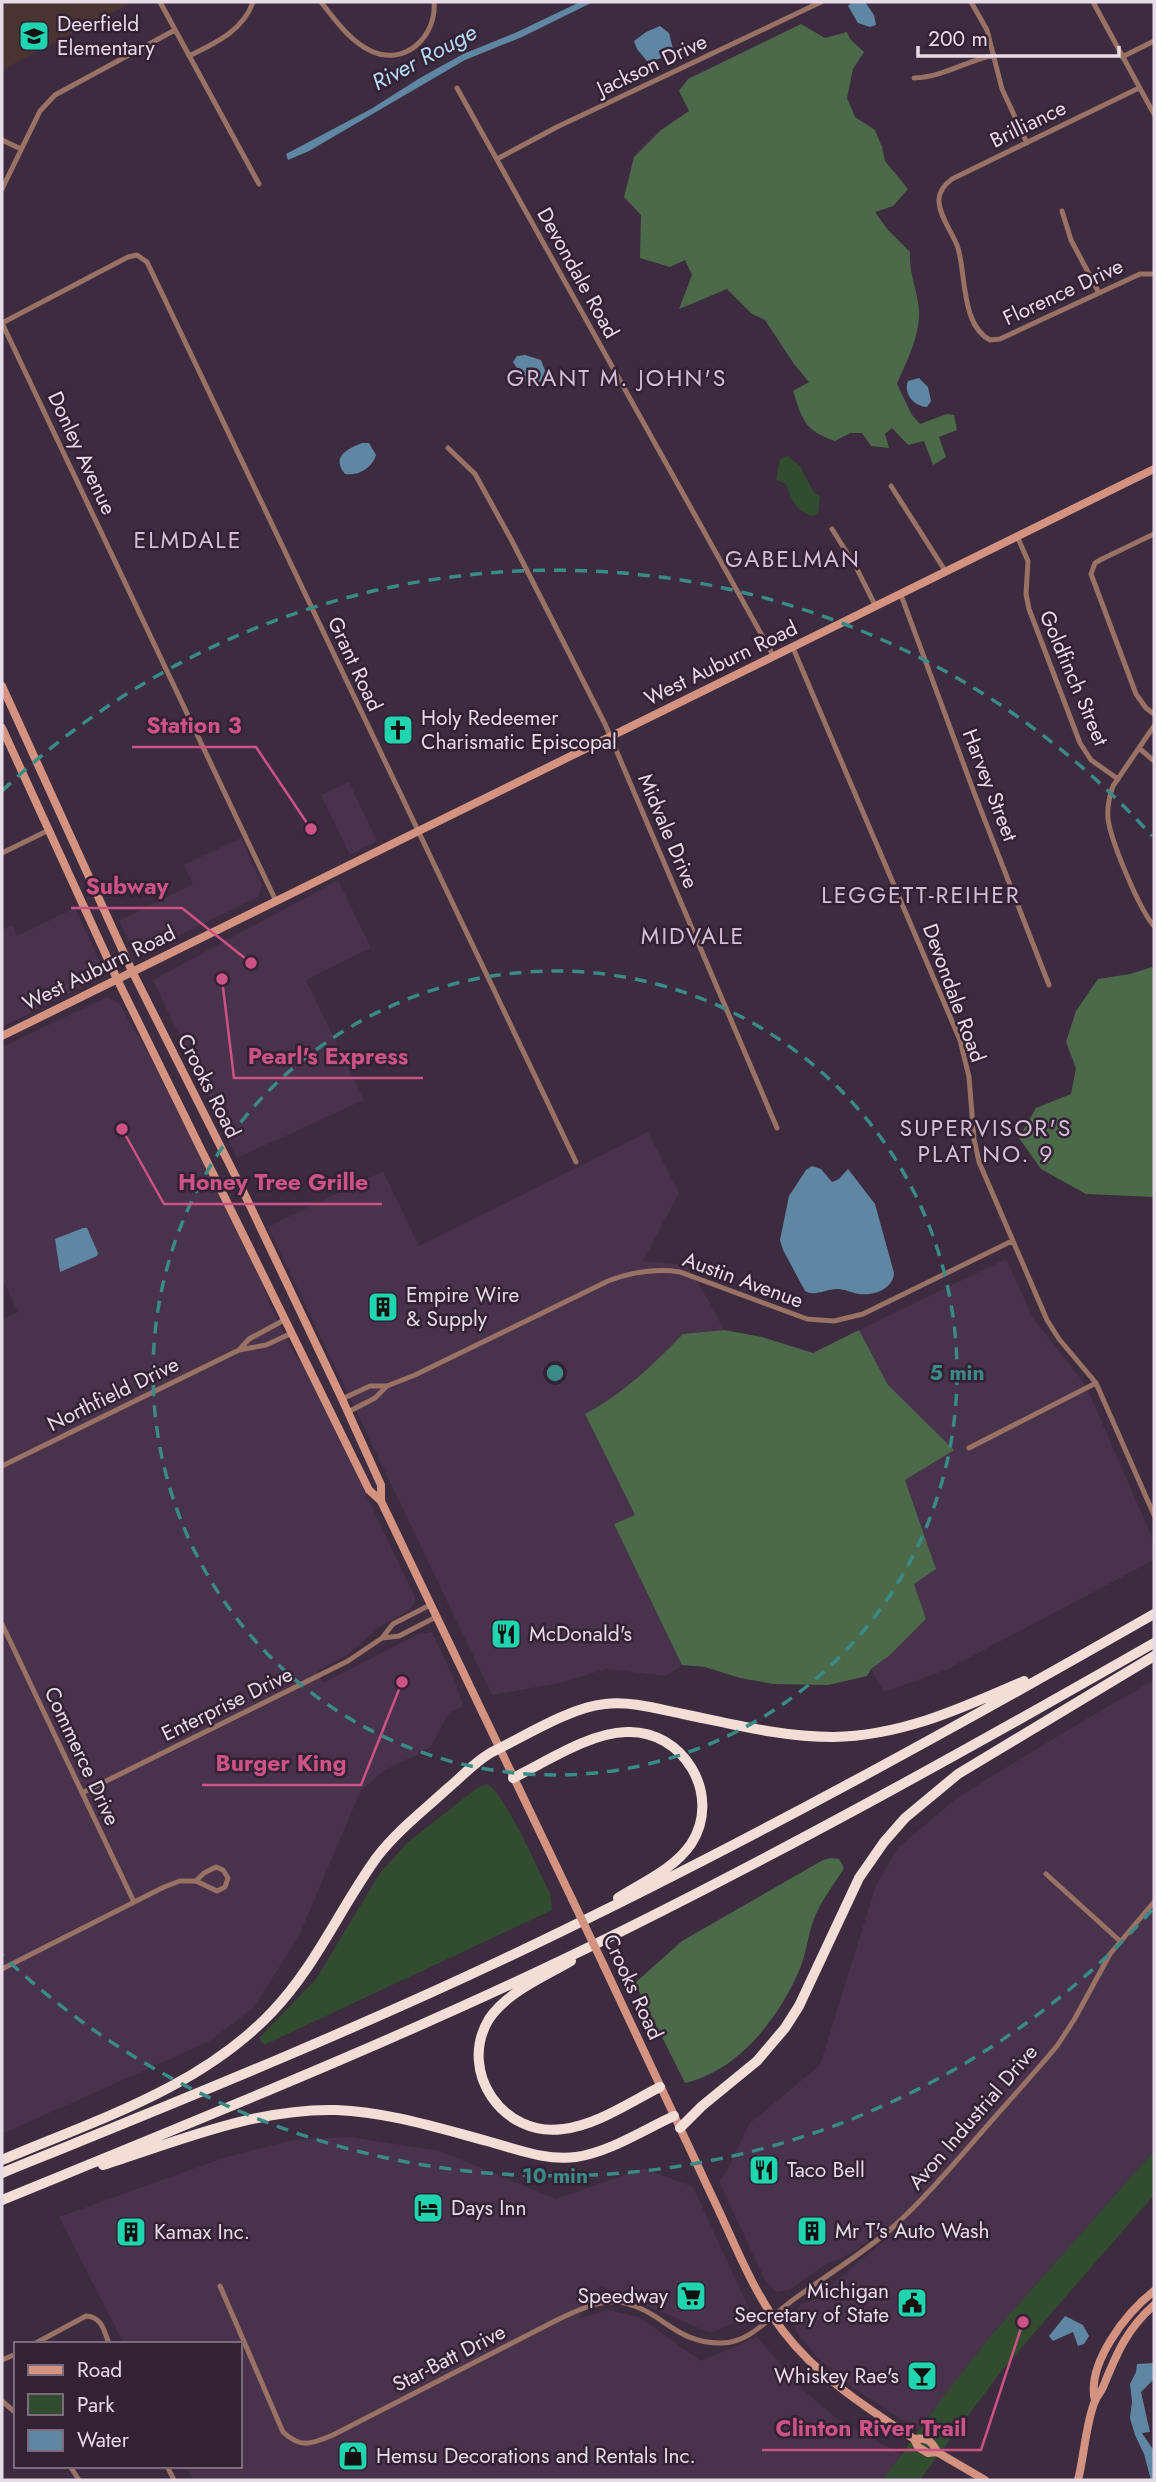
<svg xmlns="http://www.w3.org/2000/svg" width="1156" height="2482" font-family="Jost,sans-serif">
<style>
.built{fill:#49324b}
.education{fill:#493432}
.green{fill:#324c30}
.forest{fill:#4c6a4a}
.water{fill:#5f87a4}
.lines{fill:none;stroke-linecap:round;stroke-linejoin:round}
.street{stroke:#9a7165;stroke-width:5}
.secondary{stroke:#d49381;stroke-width:8}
.highway{stroke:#f2ddd7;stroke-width:10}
.secondary-bridge{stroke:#d49381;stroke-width:8}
.ring{fill:none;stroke:#3a8a86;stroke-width:3.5;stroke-dasharray:12 9}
.labels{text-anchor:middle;stroke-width:5;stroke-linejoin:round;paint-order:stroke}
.poi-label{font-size:21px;fill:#e7dbe8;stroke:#332134;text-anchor:start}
.street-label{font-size:21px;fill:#e7dbe8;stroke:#332134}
.water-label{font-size:23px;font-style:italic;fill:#b4daf6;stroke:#332134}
.neighbourhood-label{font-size:23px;letter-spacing:2px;fill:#d4bdd6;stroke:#332134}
.centre{fill:#3a8a86;stroke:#332134;stroke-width:3.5}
.ring-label{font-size:21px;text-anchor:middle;font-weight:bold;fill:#3a8a86;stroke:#332134;stroke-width:5;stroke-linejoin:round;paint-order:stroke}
.leader{fill:none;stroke:#cd5285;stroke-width:2.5}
.callout-dot{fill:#cd5285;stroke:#332134;stroke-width:2.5}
.callout-label{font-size:23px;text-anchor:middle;font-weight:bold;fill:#cd5285;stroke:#332134;stroke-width:5;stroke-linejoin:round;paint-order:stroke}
</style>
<rect width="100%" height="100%" fill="#3d2b3f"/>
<path class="built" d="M349,782L377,841L350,855L321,795Z
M241,838L262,885L258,897L148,951L131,946L119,921L193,884L184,865Z
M338,880L371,948L306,980L364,1100L237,1158L153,980Z
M75,908L102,966L98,977L95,981L2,1027V930L12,925L17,936Z
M107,997L119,1003L148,1053L260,1275L269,1303L292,1349L307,1371L415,1597L414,1604L409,1611L381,1626L347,1655L318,1671L323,1683L418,1634L432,1632L456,1683L463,1706L449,1713L430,1748L385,1770L361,1790L298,1938L253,2008L210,2041L2,2134V1320L18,1312L2,1278V1047Z
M648,1132L679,1193L643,1261L686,1265L709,1301L724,1330L683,1334L664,1354L610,1401L585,1414L635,1515L615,1525L682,1665L666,1676L606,1669L560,1683L492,1695L268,1227L383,1171L419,1246Z
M1006,1259L1033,1318L1081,1379L1091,1397L1154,1542V1560L946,1670L884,1692L871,1669L889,1656L926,1620L913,1584L936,1569L905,1480L953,1450L888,1385L859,1330Z
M1154,1680V2151L994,2332L918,2430L852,2387L817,2357L796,2331L793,2318L800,2305L828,2288L887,2238L881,2231L850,2254L823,2266L789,2290L776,2292L765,2280L719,2181L727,2171L749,2124L820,2065L876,1885L899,1847L958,1797L1071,1728Z
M350,2137L440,2151L556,2199L644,2168L693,2187L752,2315L711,2333L600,2286L578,2319L608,2310L639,2317L701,2361L757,2337L802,2389L836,2418L901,2454L884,2480H193L186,2466H240V2344H124L59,2217L223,2158L292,2140Z"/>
<path class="education" d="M2,2H133L2,70Z"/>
<path class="green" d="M788,456L800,466L814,493L820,496L818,514L813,516C795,511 792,500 786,484L776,480L780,459Z
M487,1784C505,1793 539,1872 550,1893L552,1910L264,2045L259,2038L316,1979L380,1873L407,1843L477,1788Z
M1154,2151V2195L1003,2369L920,2480H883L946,2393L994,2332Z"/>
<path class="forest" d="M801,24L825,38L847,32L850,39L864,52L853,69L847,98L855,117L875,130L882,147L885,161L908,189L893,206L875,212L888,230L910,252C909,276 918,291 919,311C920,337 906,362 897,384L912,415L920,424L947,414L954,415L957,430L939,437L946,457L933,465L924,441L908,445L892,428L885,434L889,448L871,446L862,433H850L835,441C804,430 803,421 793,391L809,382L794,364L765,320L752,314L727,289L679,309L692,275L685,260L670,267L640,258L641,215L624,197L634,157L661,130L689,111L679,91L688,79Z
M1152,967L1154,973V1197L1086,1194L1041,1169L1019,1138L1036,1108L1071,1094L1076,1068L1066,1042L1076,1011L1098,979L1130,974Z
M724,1330L762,1337L813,1353L859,1330L888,1385L954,1450L905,1480L936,1569L914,1584L926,1619L889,1656L871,1669L867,1676L828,1685L773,1684L740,1678L705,1667L682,1665L614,1524L635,1515L585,1414C623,1394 654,1364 683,1334Z
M831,1858L839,1859L844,1868C835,1883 823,1898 816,1914C808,1931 807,1953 799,1971C778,2019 738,2071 685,2083L635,1983L682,1941L823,1860Z"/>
<path class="water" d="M580,2H593L522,37L465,60L309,151L288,160L286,154L371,109L420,78L463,54L515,33Z
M852,2H865L874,15L876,25L870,27L858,23L848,6Z
M660,26L669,33L673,49L659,59L647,61L637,49L634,41L646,32Z
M525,355L541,360L546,373L544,380L530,388L513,362L517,356Z
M919,378L928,387L931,401L927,407C914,406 903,394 908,381Z
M362,443H369L376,455C372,468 359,476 345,474C331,457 347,449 362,443Z
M812,1166L821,1169L832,1182L839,1179L848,1169L875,1204L894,1273C893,1289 874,1296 859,1294C852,1293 845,1289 837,1289C826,1289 815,1297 805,1291L783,1250L780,1240L789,1196L806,1170Z
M83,1228H87L98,1253L97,1256L60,1272L55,1239Z
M1065,2316L1083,2325L1089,2336L1084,2344L1078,2346L1073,2332L1053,2341L1049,2336Z
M1154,2363V2379L1141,2392L1150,2432L1142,2433L1154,2451V2480H1151L1144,2454L1135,2435L1130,2418L1132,2402L1130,2384L1136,2372L1137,2364Z"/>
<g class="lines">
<path class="street" d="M160,2L259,184
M321,2C335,20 350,41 371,51C405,67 437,36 434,2
M971,2L987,30L1002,89L1027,143
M1093,2L1154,114
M189,56C215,43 243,31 253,2
M1122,57L1154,41
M914,78C943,77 966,61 994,55
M457,88L774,657
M1139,88L952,179C944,185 938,192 939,202C940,218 953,233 958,248C966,274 961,325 990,340L1000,339L1140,274H1154
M2,140L21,149
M497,159L557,127L821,2
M2,189L40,111L55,95L175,30
M1062,211L1071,240L1099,293
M2,323L128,257L137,255L147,262L576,1162
M2,323L276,901
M448,448L475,474L512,541L605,724L777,1128
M891,486L946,572
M832,529L856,567L876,607
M1154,534L1102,559L1095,563L1091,574L1136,694L1146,708L1154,714
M1017,536L1028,561L1026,594L1029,609L1080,743L1091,760L1118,779
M901,595L975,795L1049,985
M793,648L960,1040L969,1077L974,1139L979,1162L1047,1320L1059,1339L1096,1383L1154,1515
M1154,726L1113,786C1109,797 1107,807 1108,819C1111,841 1139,909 1154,926
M1139,748L1154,761
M2,853L49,830
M239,1350L266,1345L292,1333
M342,1399L370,1386H387L415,1375L608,1281C632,1272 654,1268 680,1272L807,1319L834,1321L863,1314L1012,1241
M348,1412L375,1398L386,1387
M969,1448L1096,1383
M2,1466L239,1350L249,1339L286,1319
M2,1624L134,1902
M382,1638L399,1636L436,1617
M82,1793L348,1661L382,1638L393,1624L430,1605
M1046,1874L1120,1941
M2,1969L164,1887L180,1881H196L217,1891L225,1887L228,1878L223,1870L216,1867L204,1873L196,1881
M220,2286L283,2432C301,2449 312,2444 333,2435L559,2319C578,2310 603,2298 625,2303C663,2312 676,2344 722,2343C749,2343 769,2318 789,2303C823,2277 860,2256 892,2228C924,2199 952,2166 980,2134C1005,2105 1032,2076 1057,2046L1074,2020L1110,1954L1154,1902
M34,2344L86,2316C102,2317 104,2330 109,2344
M2,2360L16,2354
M2,2401L16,2413
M70,2466L79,2480
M167,2466L174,2480"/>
<path class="secondary" d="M2,686L132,971L243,1191L342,1399L381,1485V1501L572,1899
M2,728L117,979L369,1490L381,1501
M2,1036L1154,469
M604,1966C640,2042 675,2118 711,2194C733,2239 752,2291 783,2331C818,2377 867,2408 914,2439L918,2447L928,2453L937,2452L985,2480
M1095,2401C1086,2364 1126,2313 1154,2291
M914,2439C927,2437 932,2441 937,2452
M1078,2480C1084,2457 1086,2422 1095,2401C1097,2396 1101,2392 1103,2387C1117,2353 1126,2330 1154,2305"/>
<path class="highway" d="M513,1778C546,1762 589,1733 626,1732C683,1729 723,1795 691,1844C674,1869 643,1882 618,1898
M571,1961C544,1977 507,1992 489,2019C457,2072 504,2138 563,2129C597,2125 630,2102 660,2087
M680,2128L702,2106L757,2061L785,2028L799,2006L859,1878L884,1842L905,1818L958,1774L1154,1656
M2,2160C96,2120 200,2088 272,2012C316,1966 340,1908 377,1857C397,1831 423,1811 447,1789C462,1777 476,1760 494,1751C525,1736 571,1707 605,1704C631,1701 658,1709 683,1714C732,1724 782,1737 833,1737C902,1736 962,1708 1024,1681
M103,2165C178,2141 256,2108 336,2110C388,2112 438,2128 487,2141C516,2149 546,2161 576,2157C610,2152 643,2130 674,2116
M2,2173C179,2101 356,2030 529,1947C742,1845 949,1731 1154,1614
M2,2200C210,2115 420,2031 622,1931C803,1841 979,1743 1154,1643"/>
<path class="secondary-bridge" d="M572,1899L604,1966"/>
</g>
<g class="ring">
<circle cx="555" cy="1373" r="402"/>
<path d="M1152 1910A803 803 0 0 1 2 1955M2 791A803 803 0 0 1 1152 836"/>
</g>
<defs>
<g id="school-square" transform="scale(1.575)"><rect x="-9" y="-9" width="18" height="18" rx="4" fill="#1fd5b0" stroke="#332134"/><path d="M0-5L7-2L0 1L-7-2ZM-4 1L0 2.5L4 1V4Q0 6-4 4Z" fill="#111"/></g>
<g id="church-square" transform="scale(1.575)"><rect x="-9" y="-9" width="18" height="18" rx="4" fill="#1fd5b0" stroke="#332134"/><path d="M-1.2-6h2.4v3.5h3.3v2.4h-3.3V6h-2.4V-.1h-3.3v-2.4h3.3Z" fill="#111"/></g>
<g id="building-square" transform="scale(1.575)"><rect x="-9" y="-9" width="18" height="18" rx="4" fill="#1fd5b0" stroke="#332134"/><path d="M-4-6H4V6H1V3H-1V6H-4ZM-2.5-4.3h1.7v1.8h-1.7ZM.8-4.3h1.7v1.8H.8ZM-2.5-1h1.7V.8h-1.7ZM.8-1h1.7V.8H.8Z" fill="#111"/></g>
<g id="restaurant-square" transform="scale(1.575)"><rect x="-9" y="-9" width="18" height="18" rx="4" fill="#1fd5b0" stroke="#332134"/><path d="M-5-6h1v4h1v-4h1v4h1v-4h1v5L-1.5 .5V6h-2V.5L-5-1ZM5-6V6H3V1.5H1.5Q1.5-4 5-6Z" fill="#111"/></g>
<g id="hotel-square" transform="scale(1.575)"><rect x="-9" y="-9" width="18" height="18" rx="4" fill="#1fd5b0" stroke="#332134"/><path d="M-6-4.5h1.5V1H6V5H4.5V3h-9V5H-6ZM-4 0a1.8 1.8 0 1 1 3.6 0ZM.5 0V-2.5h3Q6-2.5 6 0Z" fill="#111"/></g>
<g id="supermarket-square" transform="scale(1.575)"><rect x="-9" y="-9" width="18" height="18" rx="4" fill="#1fd5b0" stroke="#332134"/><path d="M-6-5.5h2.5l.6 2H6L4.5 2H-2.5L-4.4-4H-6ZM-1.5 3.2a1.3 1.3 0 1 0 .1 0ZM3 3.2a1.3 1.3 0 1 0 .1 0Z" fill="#111"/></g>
<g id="civic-square" transform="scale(1.575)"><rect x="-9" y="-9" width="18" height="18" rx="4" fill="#1fd5b0" stroke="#332134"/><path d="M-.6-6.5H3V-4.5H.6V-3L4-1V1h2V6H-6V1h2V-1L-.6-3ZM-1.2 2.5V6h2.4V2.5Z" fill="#111"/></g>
<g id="bar-square" transform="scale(1.575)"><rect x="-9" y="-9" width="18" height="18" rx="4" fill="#1fd5b0" stroke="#332134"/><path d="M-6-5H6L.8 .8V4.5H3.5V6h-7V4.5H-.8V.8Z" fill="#111"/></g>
<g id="shop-square" transform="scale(1.575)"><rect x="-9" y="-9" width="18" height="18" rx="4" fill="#1fd5b0" stroke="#332134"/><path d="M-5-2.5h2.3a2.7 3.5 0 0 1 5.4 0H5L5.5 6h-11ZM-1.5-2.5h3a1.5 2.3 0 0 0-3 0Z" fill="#111"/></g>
</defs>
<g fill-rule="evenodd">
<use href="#school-square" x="34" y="36"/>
<use href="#church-square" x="398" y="730"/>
<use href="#building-square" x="383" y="1307"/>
<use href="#restaurant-square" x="506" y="1634"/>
<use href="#restaurant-square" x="764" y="2170"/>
<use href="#hotel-square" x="428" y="2208"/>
<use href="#building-square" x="812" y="2231"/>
<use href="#building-square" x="131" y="2232"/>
<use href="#supermarket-square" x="691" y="2296"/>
<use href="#civic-square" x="912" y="2303"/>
<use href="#bar-square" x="922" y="2376"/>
<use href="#shop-square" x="353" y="2456"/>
</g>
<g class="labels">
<g class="poi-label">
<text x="57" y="31">Deerfield<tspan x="57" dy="24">Elementary</tspan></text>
<text x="421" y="725">Holy Redeemer<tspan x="421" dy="24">Charismatic Episcopal</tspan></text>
<text x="406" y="1302">Empire Wire<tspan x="406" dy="24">&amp; Supply</tspan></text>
<text x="529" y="1641">McDonald's</text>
<text x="787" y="2177">Taco Bell</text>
<text x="451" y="2215">Days Inn</text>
<text x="835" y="2238">Mr T's Auto Wash</text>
<text x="154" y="2239">Kamax Inc.</text>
<text x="889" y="2298" text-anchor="end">Michigan<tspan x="889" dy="24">Secretary of State</tspan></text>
<text x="668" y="2303" text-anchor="end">Speedway</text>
<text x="899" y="2383" text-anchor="end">Whiskey Rae's</text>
<text x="376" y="2463">Hemsu Decorations and Rentals Inc.</text>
</g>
<g class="street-label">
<text transform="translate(652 65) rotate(-25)" y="7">Jackson Drive</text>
<text transform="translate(1028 124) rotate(-26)" y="7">Brilliance</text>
<text transform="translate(578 273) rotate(61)" y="7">Devondale Road</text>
<text transform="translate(1063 292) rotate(-25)" y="7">Florence Drive</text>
<text transform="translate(82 453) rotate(65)" y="7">Donley Avenue</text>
<text transform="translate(721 663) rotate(-26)" y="7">West Auburn Road</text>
<text transform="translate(355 664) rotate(65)" y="7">Grant Road</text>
<text transform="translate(1074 678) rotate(67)" y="7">Goldfinch Street</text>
<text transform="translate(990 785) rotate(69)" y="7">Harvey Street</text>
<text transform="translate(668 831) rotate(67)" y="7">Midvale Drive</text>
<text transform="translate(99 968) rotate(-26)" y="7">West Auburn Road</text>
<text transform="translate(954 993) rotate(70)" y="7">Devondale Road</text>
<text transform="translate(209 1086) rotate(63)" y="7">Crooks Road</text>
<text transform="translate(743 1280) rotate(20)" y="7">Austin Avenue</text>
<text transform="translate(113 1394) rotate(-26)" y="7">Northfield Drive</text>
<text transform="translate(227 1704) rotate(-26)" y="7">Enterprise Drive</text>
<text transform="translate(82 1756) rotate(65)" y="7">Commerce Drive</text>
<text transform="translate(633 1987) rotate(65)" y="7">Crooks Road</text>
<text transform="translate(973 2117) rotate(-49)" y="7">Avon Industrial Drive</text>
<text transform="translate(449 2358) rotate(-27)" y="7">Star-Batt Drive</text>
</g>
<g class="water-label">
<text transform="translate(424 57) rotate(-28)" y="8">River Rouge</text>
</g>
<g class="neighbourhood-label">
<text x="617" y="386">GRANT M. JOHN'S</text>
<text x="188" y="548">ELMDALE</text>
<text x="793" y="567">GABELMAN</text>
<text x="921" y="903">LEGGETT-REIHER</text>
<text x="693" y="944">MIDVALE</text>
<text x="986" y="1136">SUPERVISOR'S<tspan x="986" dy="26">PLAT NO. 9</tspan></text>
</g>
</g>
<circle cx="555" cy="1373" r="10" class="centre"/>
<g class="ring-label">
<text x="957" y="1380">5 min</text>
<text x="555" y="2183">10 min</text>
</g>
<path class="leader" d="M311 829L256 747H132M251 963L182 908H71M222 979L234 1078H423M122 1129L164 1204H382M402 1682L361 1785H202M1023 2322L981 2450H762"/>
<g class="callout-dot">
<circle cx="311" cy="829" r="7"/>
<circle cx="251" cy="963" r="7"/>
<circle cx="222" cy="979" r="7"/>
<circle cx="122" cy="1129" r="7"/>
<circle cx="402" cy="1682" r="7"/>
<circle cx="1023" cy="2322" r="7"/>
</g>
<g class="callout-label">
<text x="194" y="733">Station 3</text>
<text x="127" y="894">Subway</text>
<text x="328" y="1064">Pearl's Express</text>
<text x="273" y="1190">Honey Tree Grille</text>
<text x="281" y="1771">Burger King</text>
<text x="871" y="2436">Clinton River Trail</text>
</g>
<rect width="1156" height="2482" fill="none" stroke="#e7dbe8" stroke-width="7"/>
<rect x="14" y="2342" width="228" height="126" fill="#332134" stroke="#7b6b7c" stroke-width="2"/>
<rect x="28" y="2365" width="35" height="10" fill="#d49381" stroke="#7b6b7c" stroke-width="2"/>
<text x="77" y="2377" font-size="21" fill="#e7dbe8">Road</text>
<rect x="28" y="2394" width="35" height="21" fill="#324c30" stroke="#7b6b7c" stroke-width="2"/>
<text x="77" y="2412" font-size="21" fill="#e7dbe8">Park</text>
<rect x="28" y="2430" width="35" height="21" fill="#5f87a4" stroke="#7b6b7c" stroke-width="2"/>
<text x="77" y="2447" font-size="21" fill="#e7dbe8">Water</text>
<path d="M918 46v10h201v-10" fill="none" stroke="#e7dbe8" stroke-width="3.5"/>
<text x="928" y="46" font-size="21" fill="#e7dbe8" stroke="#332134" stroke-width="5" paint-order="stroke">200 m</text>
</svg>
